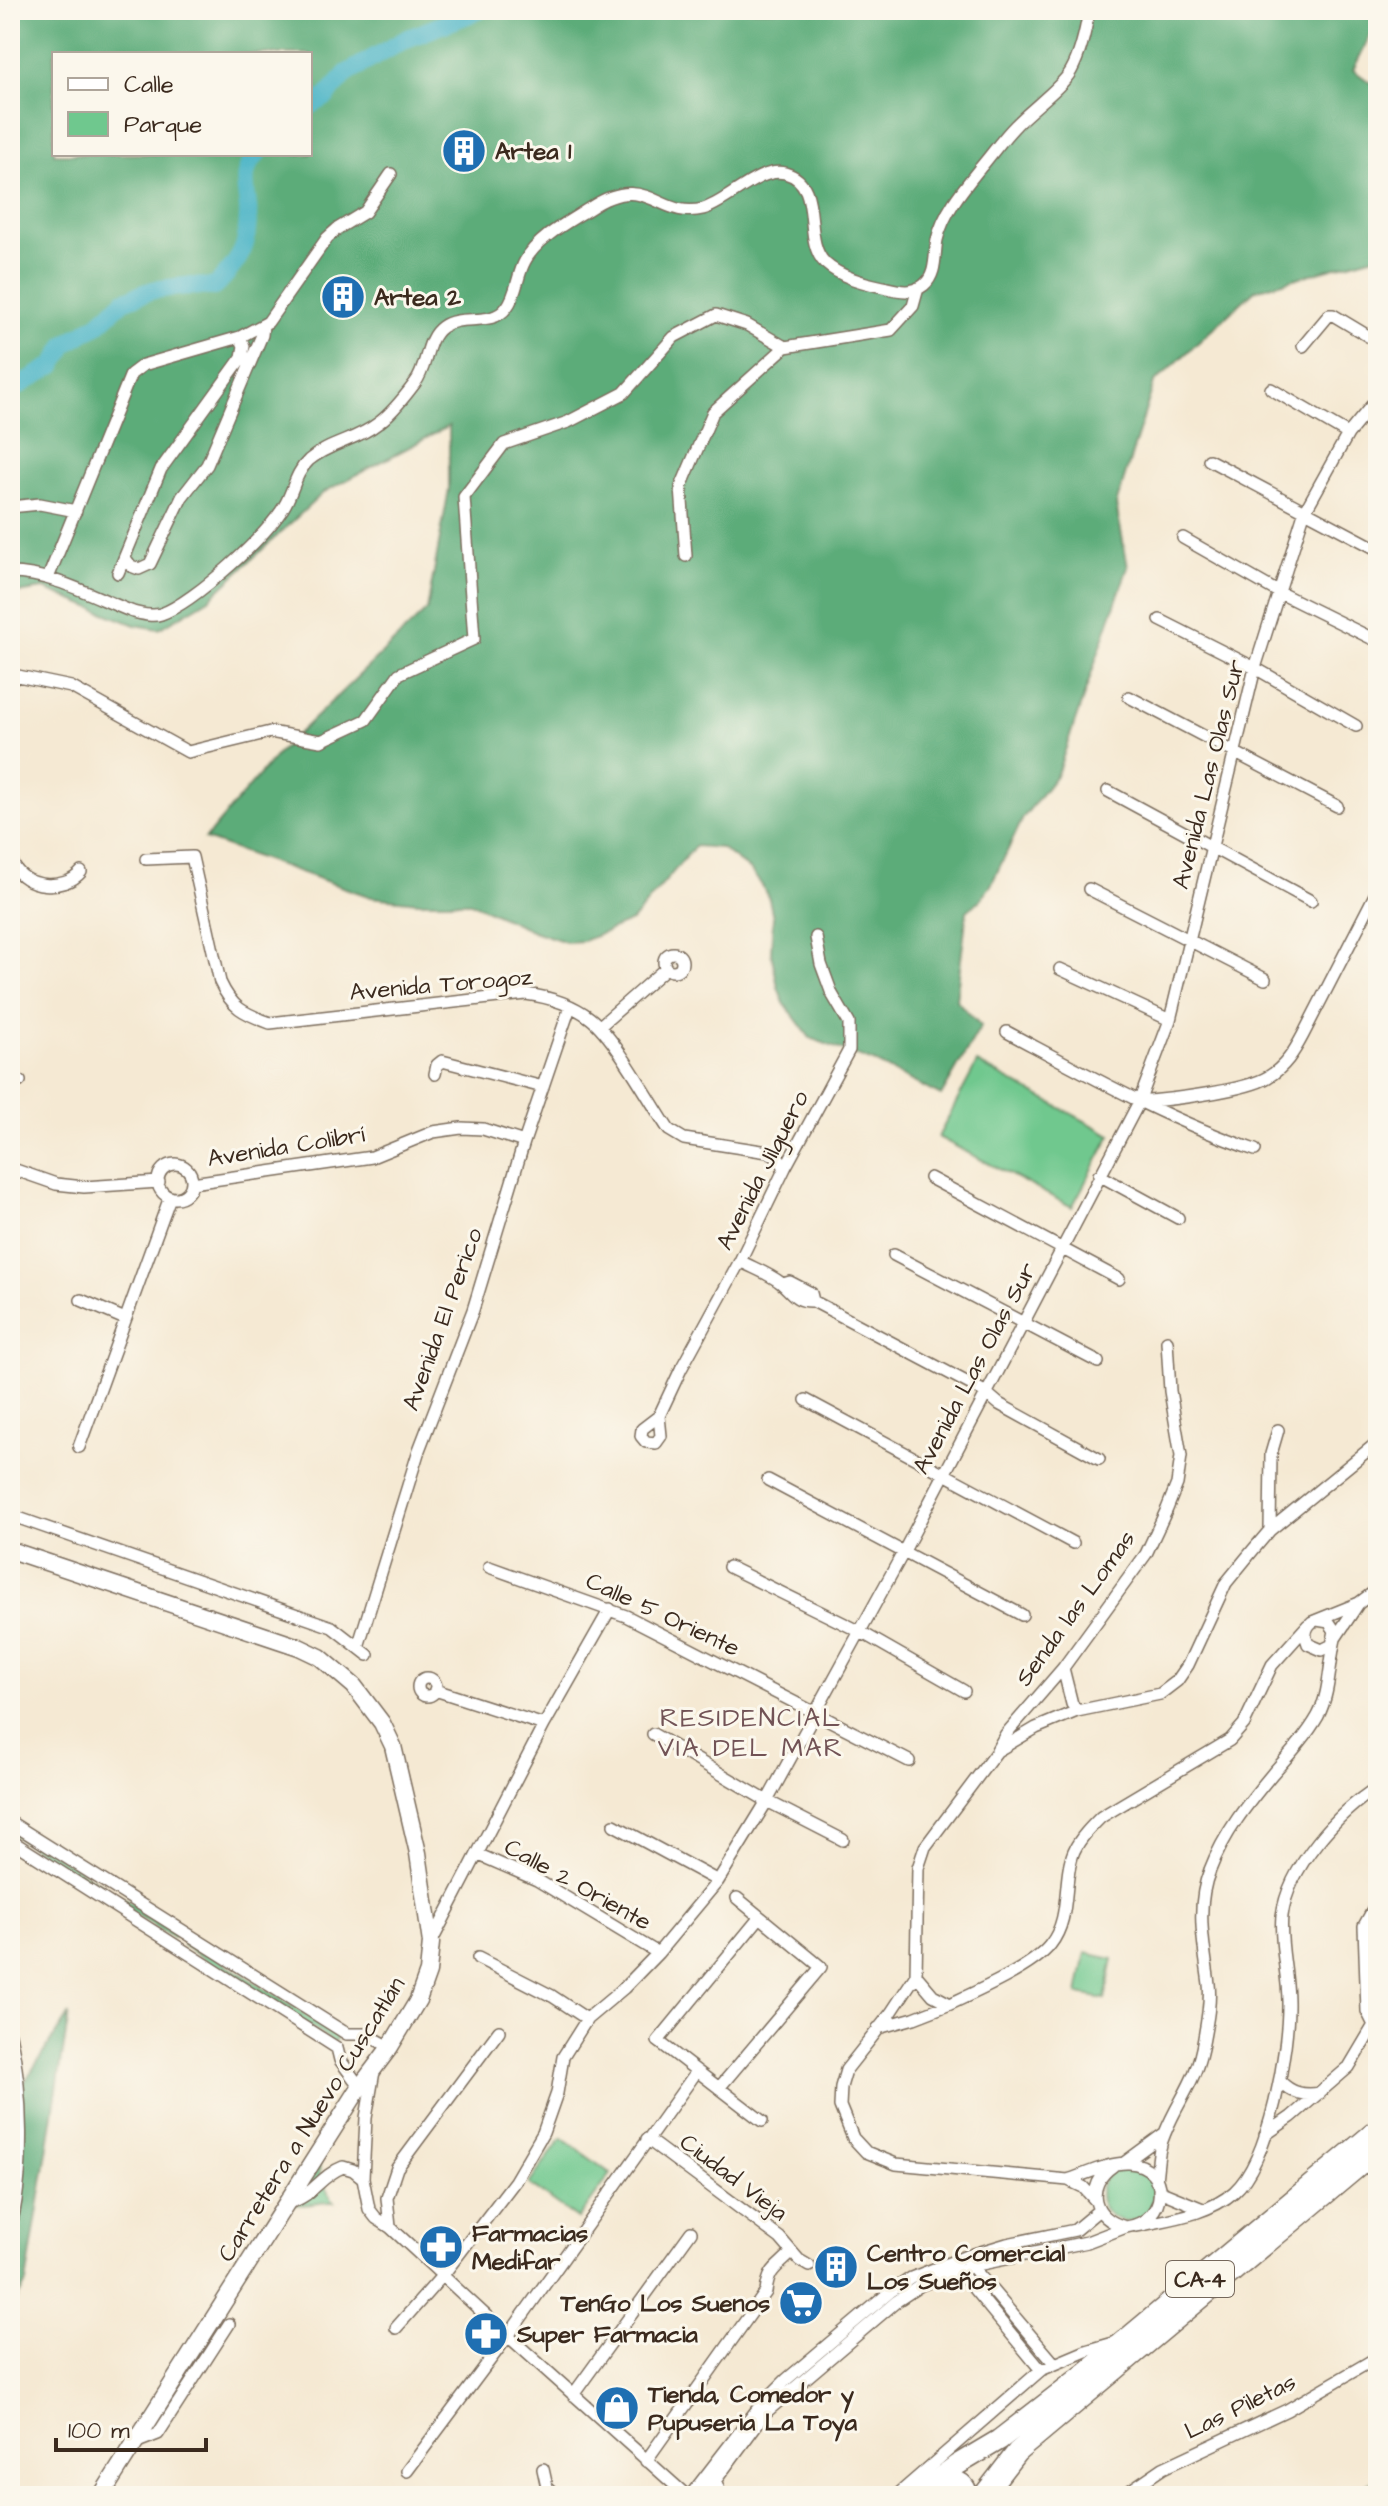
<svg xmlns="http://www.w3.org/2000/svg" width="1388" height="2506" font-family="'Architects Daughter',sans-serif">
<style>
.green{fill:#6fc88e;stroke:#557956;stroke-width:2}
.forest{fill:#5bac79;stroke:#4b6b4c;stroke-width:2;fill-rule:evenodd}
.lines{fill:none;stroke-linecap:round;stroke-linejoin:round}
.river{stroke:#49b4c6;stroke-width:18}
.street-casing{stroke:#7c6d5d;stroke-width:14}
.secondary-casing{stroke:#7c6d5d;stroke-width:19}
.highway-casing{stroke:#7c6d5d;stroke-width:23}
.street{stroke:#fff;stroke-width:11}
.secondary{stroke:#fff;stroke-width:16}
.highway{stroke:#fff;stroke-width:20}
.labels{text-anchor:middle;stroke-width:6;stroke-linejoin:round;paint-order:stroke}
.shield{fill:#fbf7ec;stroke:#75685c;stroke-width:2}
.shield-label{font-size:22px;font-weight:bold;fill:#3b2a1e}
.poi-label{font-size:24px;font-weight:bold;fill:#3b2a1e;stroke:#fbf7ec;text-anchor:start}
.street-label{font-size:24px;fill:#3b2a1e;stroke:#fbf7ec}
.neighbourhood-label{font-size:26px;letter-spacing:2px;fill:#725356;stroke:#fbf7ec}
</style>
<rect width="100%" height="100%" fill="#fbf7ec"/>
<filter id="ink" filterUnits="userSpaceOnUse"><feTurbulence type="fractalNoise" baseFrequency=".0125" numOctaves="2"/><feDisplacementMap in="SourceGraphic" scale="16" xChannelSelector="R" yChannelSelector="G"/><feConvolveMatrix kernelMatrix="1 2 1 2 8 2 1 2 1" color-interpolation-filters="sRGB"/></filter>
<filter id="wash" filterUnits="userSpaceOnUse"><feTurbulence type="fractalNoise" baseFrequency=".006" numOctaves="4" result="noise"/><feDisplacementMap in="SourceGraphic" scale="32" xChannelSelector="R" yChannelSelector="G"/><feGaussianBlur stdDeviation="1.8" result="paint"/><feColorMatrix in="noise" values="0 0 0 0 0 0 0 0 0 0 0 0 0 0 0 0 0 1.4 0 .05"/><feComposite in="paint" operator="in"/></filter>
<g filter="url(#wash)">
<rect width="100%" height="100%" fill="#f5e9d3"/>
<path class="green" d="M977,1063L1111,1135L1072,1207L938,1137Z
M10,1826L177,1933L173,1938L10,1833Z
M187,1939L338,2036L334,2042L183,1945Z
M1086,1953L1113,1959L1105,1999L1078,1994Z
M562,2138L611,2174L578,2219L529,2184Z
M319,2162L320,2178L334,2202C319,2201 308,2207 293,2204Z
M1100 2194a27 27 0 1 1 54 0a27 27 0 1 1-54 0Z"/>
<path class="forest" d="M10,10H1378V20L1353,70L1378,88V255L1255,290L1154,383L1116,505L1128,567L1057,774L1023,818L991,885L980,900L967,911L956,1000L981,1026L941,1096L876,1063L810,1038L784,1003L778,987L771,952L773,917L769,899L761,884L750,870L721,848L695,846L632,921L583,941L566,942L533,931L470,902H418L371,897L205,839L278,753L427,610L449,489V426L324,492L209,599L159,629L135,625L44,589L10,594ZM54,54H310V154H54Z
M69,2014L26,2283L10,2311V2077L23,2084Z
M1378,2479V2496H1344Z"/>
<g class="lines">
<path class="river" d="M310,106L326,97L347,73L406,39L480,10
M10,391L54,365L66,344L98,324L123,301L153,290L186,286L215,287C227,274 243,257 246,239C247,229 249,217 248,207C246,186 240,170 258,154"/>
</g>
</g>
<g filter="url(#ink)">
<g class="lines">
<g class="street-casing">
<path id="street" d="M1303,346L1329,315H1333L1378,342
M1271,389L1348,434
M1209,460L1373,547
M10,507L40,504L76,511
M1183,538L1278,592L1371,638
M686,556L681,487L713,412L785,347L891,330L913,306L918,288
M125,558L131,566L139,569L150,564L182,497L207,465L262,335L263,325
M10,573C53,573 94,597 133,612C142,614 152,617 161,614C193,603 271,533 286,503C294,488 296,472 309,460C329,443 357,440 377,424C389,416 406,395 415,383C428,367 425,339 442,327C461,313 492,328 507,307C517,294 517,275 525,261C537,238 568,222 590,208C647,170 659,220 703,209C727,203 760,166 785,173C825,184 801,239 825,263C840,277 864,283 883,287C896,290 912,295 924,285C937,274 934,255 937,240C943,213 963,189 980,168C992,154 1003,138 1016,125C1030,110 1062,87 1071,71C1081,53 1086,29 1089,10
M118,573L161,469L242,357L244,346L240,337
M48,578L131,374L143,365L240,337L268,322L327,238L337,229L365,212L391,174
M1160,620L1255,668L1356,726
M10,681L18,676L71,687L188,752L270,732L321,741L366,720L399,674L474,639L464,497L504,444L568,422L624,393L674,337L716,315L747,325L785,347
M1129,697L1337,806
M1108,791L1311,901
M10,825C12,837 8,853 13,864C24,889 65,891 81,872
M146,859L192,857L220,982C232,1008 243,1013 270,1023L526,994C548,997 572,1004 590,1018C615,1037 650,1102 669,1130L684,1139L768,1152L779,1158L785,1168
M1089,889L1265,979
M664 962a9 9 0 1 1 18 0a9 9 0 1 1-18 0Z
M1060,969L1170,1020
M600,1026L666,968
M1007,1032C1088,1075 1168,1120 1255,1150
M435,1074L437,1065L442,1061L543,1087
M10,1078L20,1081
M1139,1102C1167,1100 1246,1091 1268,1077C1285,1067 1294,1052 1303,1035L1378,889
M158 1181a17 17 0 1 1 34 0a17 17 0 1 1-34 0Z
M10,1168L56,1184L84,1187L159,1182
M1099,1175L1178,1218
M930,1178L1119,1279
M192,1183L372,1157L433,1132L461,1128L483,1129L524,1142
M894,1255L1098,1362
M740,1261C753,1268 770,1274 781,1283C792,1292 795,1302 813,1301L985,1392L999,1404L1099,1459
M783,1284L790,1282L811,1293L813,1301
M81,1300L125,1319
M806,1400L1073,1543
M659,1416L661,1436L656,1443L646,1442L641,1436L642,1429L659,1416L681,1369L740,1261L785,1168L849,1050V1023L832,994L821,964L816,937
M79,1447L170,1197
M768,1480L1022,1615
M10,1515L332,1627L368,1655
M1270,1530L1271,1454L1278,1430
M489,1567L626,1616L909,1761
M729,1567L859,1631L964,1691
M1317,1620L1329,1622L1335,1631L1332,1645L1322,1650L1308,1644C1304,1635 1305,1628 1312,1622L1359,1603L1378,1589
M1336,1637L1358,1604
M358,1647L419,1450L473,1310L524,1142L570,1007
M1063,1668L1072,1704L1077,1711
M418 1687a9 9 0 1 1 18 0a9 9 0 1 1-18 0Z
M435,1690L544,1725
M653,1734L767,1801L843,1840
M997,1750L1006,1734L1063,1668L1146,1554L1167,1509L1177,1484L1181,1456L1170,1391L1167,1341
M10,1822L347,2034H366L390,2047
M614,1825L718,1881
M10,1840L337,2048L340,2060L360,2087
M477,1854L537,1880L658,1953
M760,1917L658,2041L762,2121
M431,1943L544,1725L610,1609
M478,1958L552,1996L587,2019
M916,1975L933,1995L950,2004C976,1992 1033,1967 1050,1945C1072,1918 1062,1879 1074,1851C1080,1838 1091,1827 1101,1817L1230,1740L1244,1724L1272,1665L1308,1625
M1374,2025L1367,2011L1364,1926L1378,1901
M878,2028L914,2018L950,2004
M499,2031L397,2168L387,2198L390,2227L508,2336L687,2496
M10,2034C23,2091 25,2173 10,2229
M374,2071L366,2118L363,2178L369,2209L376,2218L390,2227
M1280,2081C1291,2093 1303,2096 1320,2093
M719,2088L821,1967L737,1898
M1265,2135L1291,2117L1349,2067L1374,2025L1378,2023
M647,2139L780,2238L799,2260L809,2266
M1124,2163L1165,2133
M1068,2180C1086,2174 1110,2162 1129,2163C1171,2166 1169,2221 1126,2227C1092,2219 1084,2186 1113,2166
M1156,2181C1158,2164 1158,2148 1165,2133C1180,2096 1197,2082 1204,2038C1207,2022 1211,2001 1209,1984C1204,1945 1195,1907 1210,1870C1224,1833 1248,1803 1273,1773C1289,1755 1306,1737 1318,1716C1330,1693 1329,1665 1335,1639
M1159,2191L1203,2209
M1095,2200L1083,2187L1068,2180L896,2164L866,2152L853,2138L840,2106L841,2087L846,2070L891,2013L916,1975L918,1868L925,1847L997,1751L1036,1728L1077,1711L1160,1694L1177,1681L1188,1665L1226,1583L1253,1550L1270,1530L1378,1442
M287,2203C311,2199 319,2176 343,2167L353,2170L363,2178
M1137,2226C1169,2219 1208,2215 1234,2192C1270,2160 1289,2048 1288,2001C1288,1974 1279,1943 1282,1916C1288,1867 1338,1812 1378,1787
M969,2263L1054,2363
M955,2266L1041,2370
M396,2328L443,2275L515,2181L543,2133L557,2093L563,2057L587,2019L624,1988L658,1953L718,1881L767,1801L904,1551L1139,1102L1170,1020L1255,668L1304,513L1348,434L1378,398
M573,2395L691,2232
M135,2443L158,2434L229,2324
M646,2461L766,2292C769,2267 777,2269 792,2252
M543,2469L547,2487L556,2496
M407,2471L508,2336L697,2071
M715,2479L721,2496
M690,2496L759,2407L787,2379L890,2292L911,2278L964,2257L1007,2244L1075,2230L1099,2210
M704,2496L765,2413L897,2301L921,2285L972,2266L1087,2242L1126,2227
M896,2496L1041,2370L1086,2351L1117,2342
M1122,2496L1163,2468L1287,2410L1378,2357"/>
</g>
<g class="secondary-casing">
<path id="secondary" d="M10,1550L299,1647L320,1657L354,1686L382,1723L393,1746L418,1853L431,1943L428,1972L418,2000L390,2047L360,2087L101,2496"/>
</g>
<g class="highway-casing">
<path id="highway" d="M933,2481C949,2478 964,2478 968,2496
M915,2496L957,2465L999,2440L1087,2372L1378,2129
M983,2496L1017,2452L1378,2150"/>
</g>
<use href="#street" class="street"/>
<use href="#secondary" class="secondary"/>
<use href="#highway" class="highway"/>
</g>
</g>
<defs>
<g id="building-disc" transform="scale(2.3)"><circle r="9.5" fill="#1f6fb2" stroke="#fbf7ec"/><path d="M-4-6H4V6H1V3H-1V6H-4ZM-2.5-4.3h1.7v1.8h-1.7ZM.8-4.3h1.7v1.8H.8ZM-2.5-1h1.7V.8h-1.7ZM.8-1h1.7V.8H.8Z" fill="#fff"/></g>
<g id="pharmacy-disc" transform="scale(2.3)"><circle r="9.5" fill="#1f6fb2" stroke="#fbf7ec"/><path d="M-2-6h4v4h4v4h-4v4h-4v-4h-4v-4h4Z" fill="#fff"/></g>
<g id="supermarket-disc" transform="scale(2.3)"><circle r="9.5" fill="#1f6fb2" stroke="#fbf7ec"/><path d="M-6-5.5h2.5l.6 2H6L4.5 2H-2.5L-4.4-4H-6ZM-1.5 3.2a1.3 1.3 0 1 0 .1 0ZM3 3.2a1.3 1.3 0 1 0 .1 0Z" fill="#fff"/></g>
<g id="shop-disc" transform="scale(2.3)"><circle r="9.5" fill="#1f6fb2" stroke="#fbf7ec"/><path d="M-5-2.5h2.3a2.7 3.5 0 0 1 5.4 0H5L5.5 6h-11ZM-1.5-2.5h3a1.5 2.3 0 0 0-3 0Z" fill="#fff"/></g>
</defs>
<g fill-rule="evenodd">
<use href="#building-disc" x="464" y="151"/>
<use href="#building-disc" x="343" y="297"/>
<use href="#pharmacy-disc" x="441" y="2247"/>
<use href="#building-disc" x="836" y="2267"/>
<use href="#supermarket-disc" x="801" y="2303"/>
<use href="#pharmacy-disc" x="486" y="2334"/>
<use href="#shop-disc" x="617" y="2408"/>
</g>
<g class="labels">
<rect class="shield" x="1166" y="2261" width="68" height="36" rx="6"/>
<g class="shield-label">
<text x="1200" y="2287">CA-4</text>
</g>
<g class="poi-label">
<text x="495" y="159">Artea 1</text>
<text x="374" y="305">Artea 2</text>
<text x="472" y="2241">Farmacias<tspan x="472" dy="28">Medifar</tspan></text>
<text x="867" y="2261">Centro Comercial<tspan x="867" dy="28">Los Sueños</tspan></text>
<text x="770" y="2311" text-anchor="end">TenGo Los Suenos</text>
<text x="517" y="2342">Super Farmacia</text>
<text x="648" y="2402">Tienda, Comedor y<tspan x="648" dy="28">Pupuseria La Toya</tspan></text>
</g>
<g class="street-label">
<text transform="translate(1208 774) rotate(-76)" y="8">Avenida Las Olas Sur</text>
<text transform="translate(441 984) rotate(-5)" y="8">Avenida Torogoz</text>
<text transform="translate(286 1146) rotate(-9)" y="8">Avenida Colibrí</text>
<text transform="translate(762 1170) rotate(-63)" y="8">Avenida Jilguero</text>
<text transform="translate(442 1319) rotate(-70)" y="8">Avenida El Perico</text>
<text transform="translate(974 1368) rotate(-62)" y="8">Avenida Las Olas Sur</text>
<text transform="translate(1075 1608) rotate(-54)" y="8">Senda las Lomas</text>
<text transform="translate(663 1614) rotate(25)" y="8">Calle 5 Oriente</text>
<text transform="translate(578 1884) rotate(29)" y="8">Calle 2 Oriente</text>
<text transform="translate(311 2119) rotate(-58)" y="8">Carretera a Nuevo Cuscatlán</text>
<text transform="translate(734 2177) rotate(37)" y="8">Ciudad Vieja</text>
<text transform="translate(1240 2406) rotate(-26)" y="8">Las Piletas</text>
</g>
<g class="neighbourhood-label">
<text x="751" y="1726">RESIDENCIAL<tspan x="751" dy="30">VIA DEL MAR</tspan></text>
</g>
</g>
<rect width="1388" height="2506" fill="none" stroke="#fbf7ec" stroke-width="40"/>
<rect x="52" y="52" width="260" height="104" fill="#fbf7ec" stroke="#aea59a" stroke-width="2"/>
<rect x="68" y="78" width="40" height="12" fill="#ffffff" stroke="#aea59a" stroke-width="2"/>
<text x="124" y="92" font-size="24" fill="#3b2a1e">Calle</text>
<rect x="68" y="112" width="40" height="24" fill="#6fc88e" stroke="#aea59a" stroke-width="2"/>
<text x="124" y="132" font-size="24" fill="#3b2a1e">Parque</text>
<path d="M56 2438v12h150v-12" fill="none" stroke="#3b2a1e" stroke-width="4"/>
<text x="68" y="2438" font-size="24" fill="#3b2a1e" stroke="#fbf7ec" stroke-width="6" paint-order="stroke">100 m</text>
</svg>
